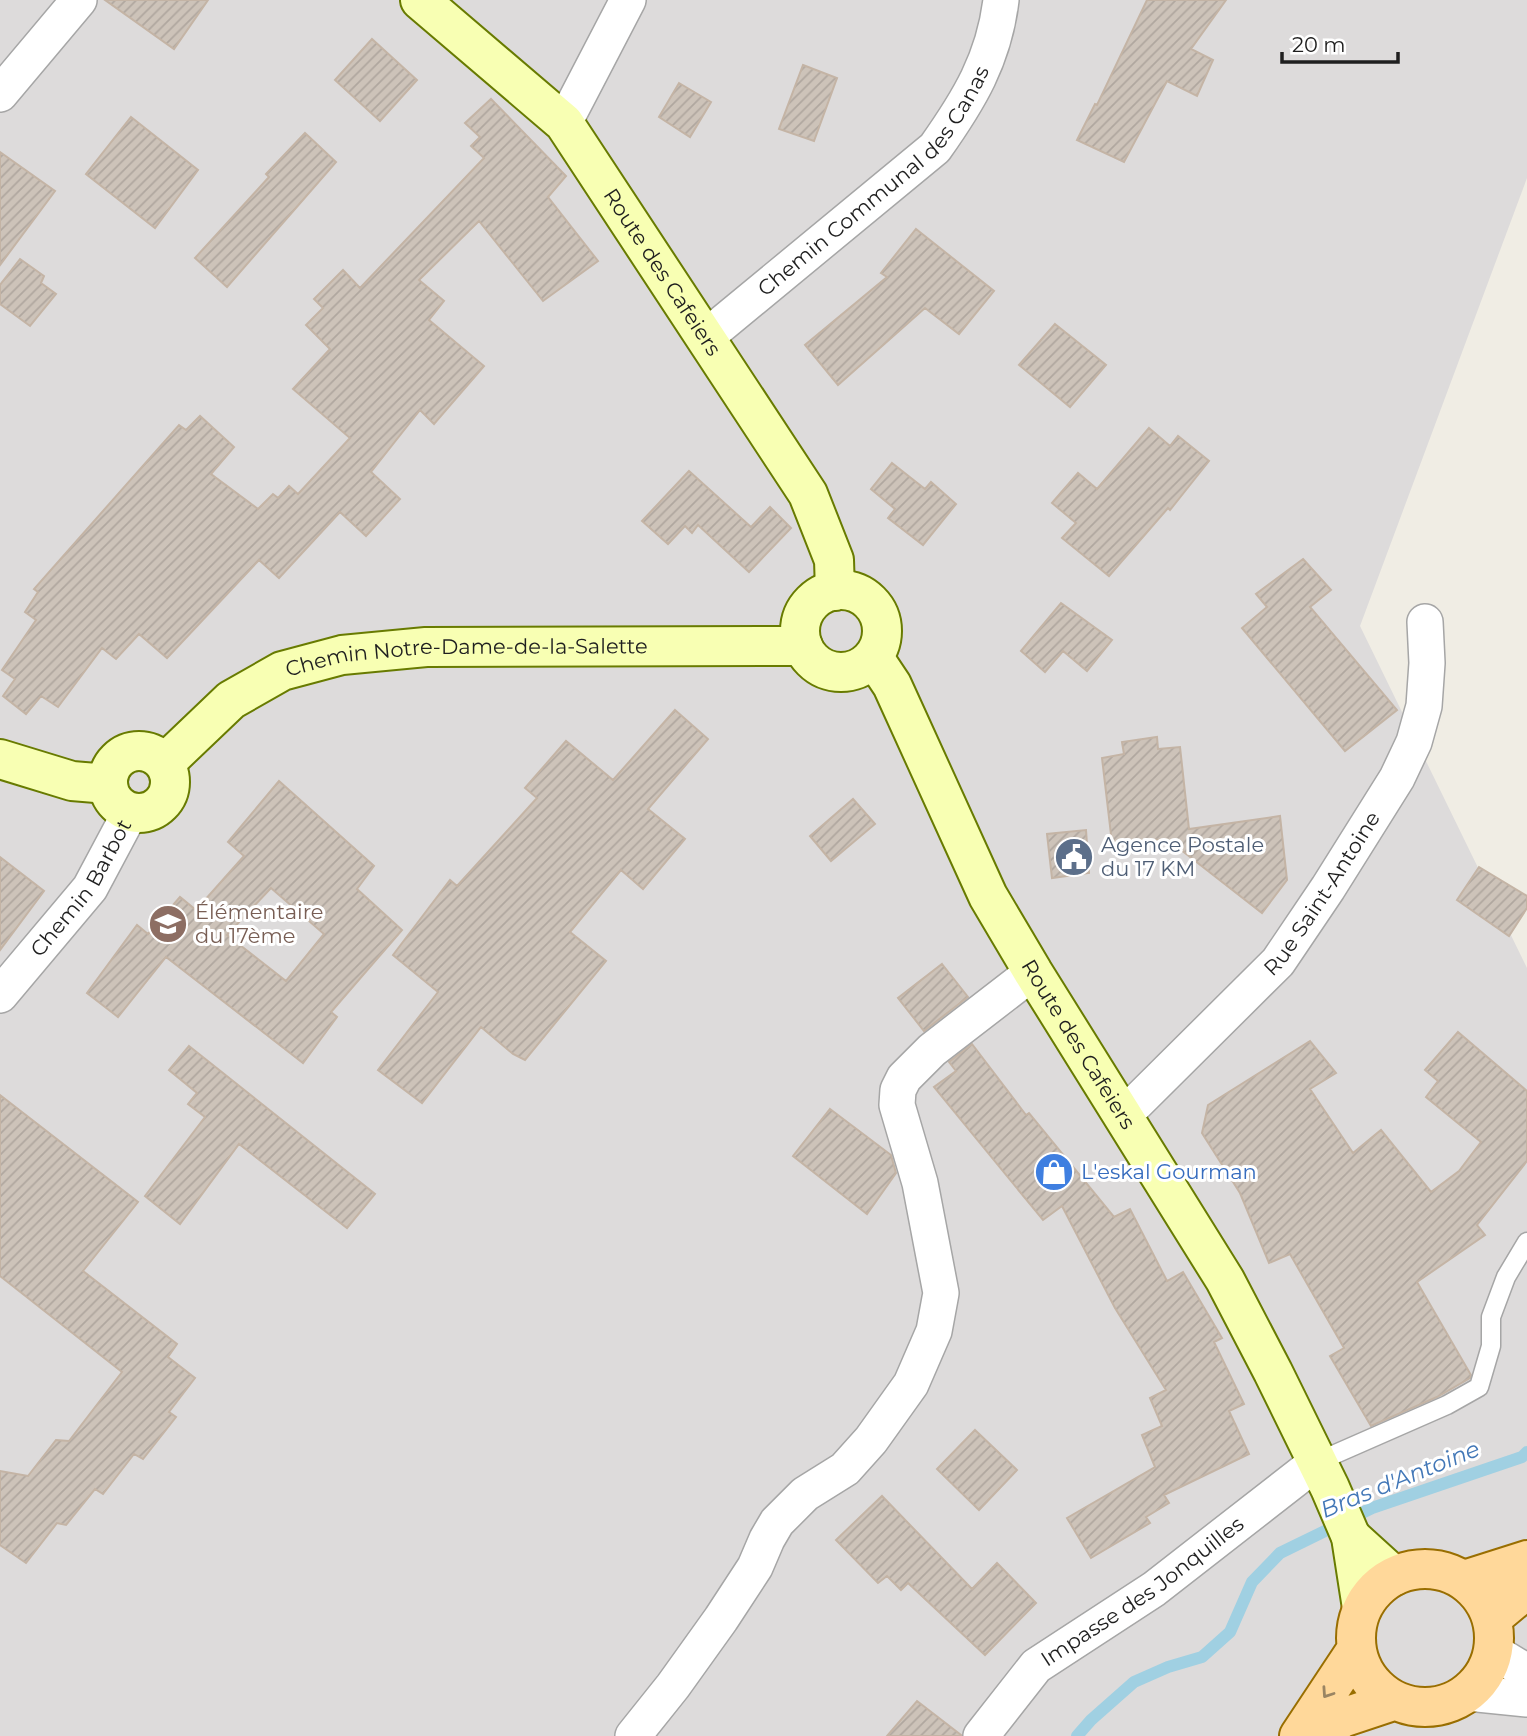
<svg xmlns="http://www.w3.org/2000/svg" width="1527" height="1736" font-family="Montserrat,sans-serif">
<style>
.residential{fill:#dddbdb}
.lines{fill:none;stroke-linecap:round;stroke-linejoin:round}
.stream{stroke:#a0d0e2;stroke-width:12}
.building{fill:url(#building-hatch);stroke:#c4b4a5;stroke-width:2;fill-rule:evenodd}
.lane-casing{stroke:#a6a6a6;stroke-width:21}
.street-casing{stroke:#a6a6a6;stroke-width:38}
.secondary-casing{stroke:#687b00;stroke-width:42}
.primary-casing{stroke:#996e00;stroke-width:42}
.lane{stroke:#fff;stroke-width:18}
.street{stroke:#fff;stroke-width:35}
.secondary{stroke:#f8ffb3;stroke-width:38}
.primary{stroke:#ffd89a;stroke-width:38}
.oneway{stroke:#9a8563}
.labels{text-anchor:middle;stroke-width:6;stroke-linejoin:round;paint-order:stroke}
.street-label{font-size:21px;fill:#1f1f1f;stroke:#fff}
.service-label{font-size:21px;fill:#4e5e75;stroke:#fff;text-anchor:start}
.education-label{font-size:21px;fill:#785e54;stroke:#fff;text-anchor:start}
.shop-label{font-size:21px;fill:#366cbe;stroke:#fff;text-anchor:start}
.water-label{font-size:23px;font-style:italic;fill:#4277b7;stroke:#fff}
</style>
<defs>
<pattern id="building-hatch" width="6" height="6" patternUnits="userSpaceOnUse" patternTransform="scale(1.75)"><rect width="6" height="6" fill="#cdc3b9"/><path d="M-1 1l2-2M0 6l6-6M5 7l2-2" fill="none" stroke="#b0a79f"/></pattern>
</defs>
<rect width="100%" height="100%" fill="#f0ede4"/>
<path class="residential" d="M0,0H1527V178L1360,626L1527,968V1736H0Z"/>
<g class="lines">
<path class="stream" d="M1077,1736L1091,1720L1134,1682L1168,1667L1202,1657L1230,1632L1252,1582L1280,1553L1372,1508L1522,1457L1527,1452"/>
</g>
<path class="building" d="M105,0H208L174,49Z
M1147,0H1226L1191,49L1213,60L1197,96L1167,81L1124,162L1077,140L1095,104L1097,105Z
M372,39L417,80L380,121L335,80Z
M803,65L837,78L814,141L779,129Z
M679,83L711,102L690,137L659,117Z
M491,99L566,176L548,197L598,261L543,301L479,221L419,280L444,301L429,320L484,366L434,424L420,410L371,472L400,499L366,536L340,512L279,578L259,560L167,658L139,634L116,659L102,648L58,707L41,696L26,714L3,696L15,679L2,670L36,620L25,612L38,592L34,589L179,425L186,430L200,416L234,447L211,474L258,509L273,494L278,498L289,486L298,494L350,438L293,389L330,349L306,325L323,308L314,299L343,270L360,288L484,158L471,146L480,137L465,123Z
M131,117L198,170L155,228L86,174Z
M305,133L336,162L227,287L195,258L269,177L266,174Z
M0,152L55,191L0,265Z
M916,229L994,291L959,334L925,308L838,385L805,345L887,277L881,273Z
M20,259L44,276L41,283L56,294L30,326L0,304V285Z
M1055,324L1106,365L1070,407L1019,365Z
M1149,428L1170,446L1178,436L1209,461L1170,510L1168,508L1109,576L1062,538L1076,523L1052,503L1078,473L1097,489Z
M892,463L925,489L931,482L956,504L923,545L888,518L895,509L871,489Z
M689,471L751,527L770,507L791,528L749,572L698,525L692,533L685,526L668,544L642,521Z
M1303,559L1331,590L1310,607L1397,710L1345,751L1242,628L1267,607L1256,594Z
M1061,603L1112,640L1087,671L1063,651L1045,672L1021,651Z
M675,710L708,739L648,809L685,839L643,889L621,870L570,932L606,961L525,1060L513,1054L481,1027L422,1103L378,1070L438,992L393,955L450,880L457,886L537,798L525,788L566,741L613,780Z
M1157,737L1158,749L1180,747L1189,829L1280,816L1287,880L1262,913L1167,839L1112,843L1102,758L1124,754L1122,742Z
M279,781L374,866L357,889L402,930L331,1012L337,1017L303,1063L166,957L118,1017L87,993L137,925L148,934L180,897L196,910L244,856L228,842ZM271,888L324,934L286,981L227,935Z
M853,799L875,824L831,861L810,836Z
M1086,830L1089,873L1052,878L1047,834Z
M0,857L44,891L0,950Z
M1479,867L1527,896V908L1509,936L1457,900Z
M942,964L968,997L924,1031L898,998Z
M1458,1032L1527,1091V1161L1477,1225L1485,1235L1417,1282L1471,1375L1470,1378L1437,1397L1371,1426L1330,1356L1344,1348L1290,1254L1269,1263L1240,1193L1202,1133L1208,1105L1310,1041L1336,1073L1310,1089L1353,1153L1381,1130L1431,1192L1459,1171L1481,1142L1426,1097L1438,1081L1425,1070Z
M972,1044L1026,1115L1029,1113L1114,1217L1130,1209L1167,1281L1183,1272L1222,1338L1214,1342L1244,1404L1229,1411L1249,1454L1164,1495L1169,1503L1146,1517L1150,1523L1091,1558L1067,1518L1155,1467L1142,1435L1162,1426L1150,1398L1166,1390L1115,1308L1062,1206L1043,1220L934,1087L956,1071L949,1062Z
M189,1046L375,1194L347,1228L239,1144L180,1224L145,1196L205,1117L188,1104L197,1093L169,1070Z
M0,1095L138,1202L83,1271L177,1344L168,1357L195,1378L169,1412L176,1417L143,1459L134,1454L103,1494L95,1489L66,1525L57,1523L26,1563L0,1545V1471L28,1476L56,1440L69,1441L122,1372L0,1276Z
M830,1109L891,1155L896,1173L867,1214L793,1156Z
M975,1430L1017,1470L979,1510L937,1469Z
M882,1496L972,1589L997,1563L1036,1603L985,1655L908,1583L901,1590L887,1576L878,1583L836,1540Z
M917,1701L961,1735V1736H887Z"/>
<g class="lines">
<g class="lane-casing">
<path id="lane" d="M1317,1462L1447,1405L1479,1387L1491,1346V1317L1506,1277L1527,1242"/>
</g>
<g class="street-casing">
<g id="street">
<path d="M0,94L79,0"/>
<path d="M564,123L628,0"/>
<path id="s1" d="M706,337L935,148C969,100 994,59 1001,0"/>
<path id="s2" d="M0,995L90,888L131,811"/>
<path id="s3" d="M1121,1112L1136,1103L1278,962L1328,888L1397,778L1414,742L1424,706L1427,663L1425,622"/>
<path d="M1494,1652L1527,1672"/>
<path d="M1468,1693L1527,1699"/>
<path d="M633,1736L673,1686L721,1619L755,1567L767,1539L777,1522L805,1494L845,1469L871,1440L911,1384L934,1331L941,1293L920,1183L897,1105L898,1090L904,1078L932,1050L1033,972"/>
<path id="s4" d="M981,1736L1036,1666L1154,1589L1317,1462"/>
</g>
</g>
<g class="secondary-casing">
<g id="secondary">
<path id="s5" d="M420,0L564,123L808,494L834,560L835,591"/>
<circle cx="841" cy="631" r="41"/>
<path id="s6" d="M874,658L892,685L988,896L1033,972L1225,1280L1273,1372L1330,1488L1351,1537L1362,1608"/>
<circle cx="139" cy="782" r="31"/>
<path d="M0,759L72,781L108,784"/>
<path id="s7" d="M165,763L231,700L282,671L342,655L426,647L803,646"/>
<path d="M1351,1537L1394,1576"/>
</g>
</g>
<g class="primary-casing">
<path id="primary" d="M1356 1638a69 69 0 1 1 138 0a69 69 0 1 1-138 0Z
M1464,1580L1527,1560
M1492,1618L1527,1589
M1299,1736L1356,1650
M1317,1736L1342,1718L1393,1701"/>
</g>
<use href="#lane" class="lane"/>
<use href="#street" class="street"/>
<use href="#secondary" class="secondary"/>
<use href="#primary" class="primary"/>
</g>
<defs><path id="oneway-chevron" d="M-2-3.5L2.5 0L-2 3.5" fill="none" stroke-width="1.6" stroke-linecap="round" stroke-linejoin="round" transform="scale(1.75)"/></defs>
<use class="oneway" href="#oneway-chevron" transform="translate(1327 1693) rotate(124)"/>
<defs>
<g id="civic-disc" transform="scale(2.0125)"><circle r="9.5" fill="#5c6f8a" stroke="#fff"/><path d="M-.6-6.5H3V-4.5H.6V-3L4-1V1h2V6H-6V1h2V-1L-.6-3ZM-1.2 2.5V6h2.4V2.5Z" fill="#fff"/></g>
<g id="school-disc" transform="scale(2.0125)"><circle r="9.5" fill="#8d6e63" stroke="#fff"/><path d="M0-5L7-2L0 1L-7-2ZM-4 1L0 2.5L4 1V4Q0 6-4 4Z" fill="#fff"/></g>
<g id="shop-disc" transform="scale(2.0125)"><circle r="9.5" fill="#3f7fe0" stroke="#fff"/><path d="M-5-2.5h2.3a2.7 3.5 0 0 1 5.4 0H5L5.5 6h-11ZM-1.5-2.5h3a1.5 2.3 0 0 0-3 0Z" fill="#fff"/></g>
</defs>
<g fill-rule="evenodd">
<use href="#civic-disc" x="1074" y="857"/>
<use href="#school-disc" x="168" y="924"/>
<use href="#shop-disc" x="1054" y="1172"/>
</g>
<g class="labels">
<g class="street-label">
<text dy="7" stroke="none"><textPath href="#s1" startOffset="231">Chemin Communal des Canas</textPath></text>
<text dy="7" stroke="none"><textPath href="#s5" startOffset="368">Route des Cafeiers</textPath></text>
<text dy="7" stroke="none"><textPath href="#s7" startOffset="336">Chemin Notre-Dame-de-la-Salette</textPath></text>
<text dy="7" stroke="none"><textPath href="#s2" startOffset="135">Chemin Barbot</textPath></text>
<text dy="7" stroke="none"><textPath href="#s3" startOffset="299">Rue Saint-Antoine</textPath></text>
<text dy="7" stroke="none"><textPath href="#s6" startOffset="438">Route des Cafeiers</textPath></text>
<text dy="7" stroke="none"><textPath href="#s4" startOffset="219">Impasse des Jonquilles</textPath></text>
</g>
<g class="service-label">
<text x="1101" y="852">Agence Postale<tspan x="1101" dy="24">du 17 KM</tspan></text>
</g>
<g class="education-label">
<text x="195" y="919">Élémentaire<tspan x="195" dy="24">du 17ème</tspan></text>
</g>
<g class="shop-label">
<text x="1081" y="1179">L'eskal Gourman</text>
</g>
<g class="water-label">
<text transform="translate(1400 1479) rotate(-22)" y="8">Bras d'Antoine</text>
</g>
</g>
<path d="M1282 52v10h116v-10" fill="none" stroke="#1f1f1f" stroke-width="3.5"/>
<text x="1292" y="52" font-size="21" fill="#1f1f1f" stroke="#ffffff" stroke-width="5" paint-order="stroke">20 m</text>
</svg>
